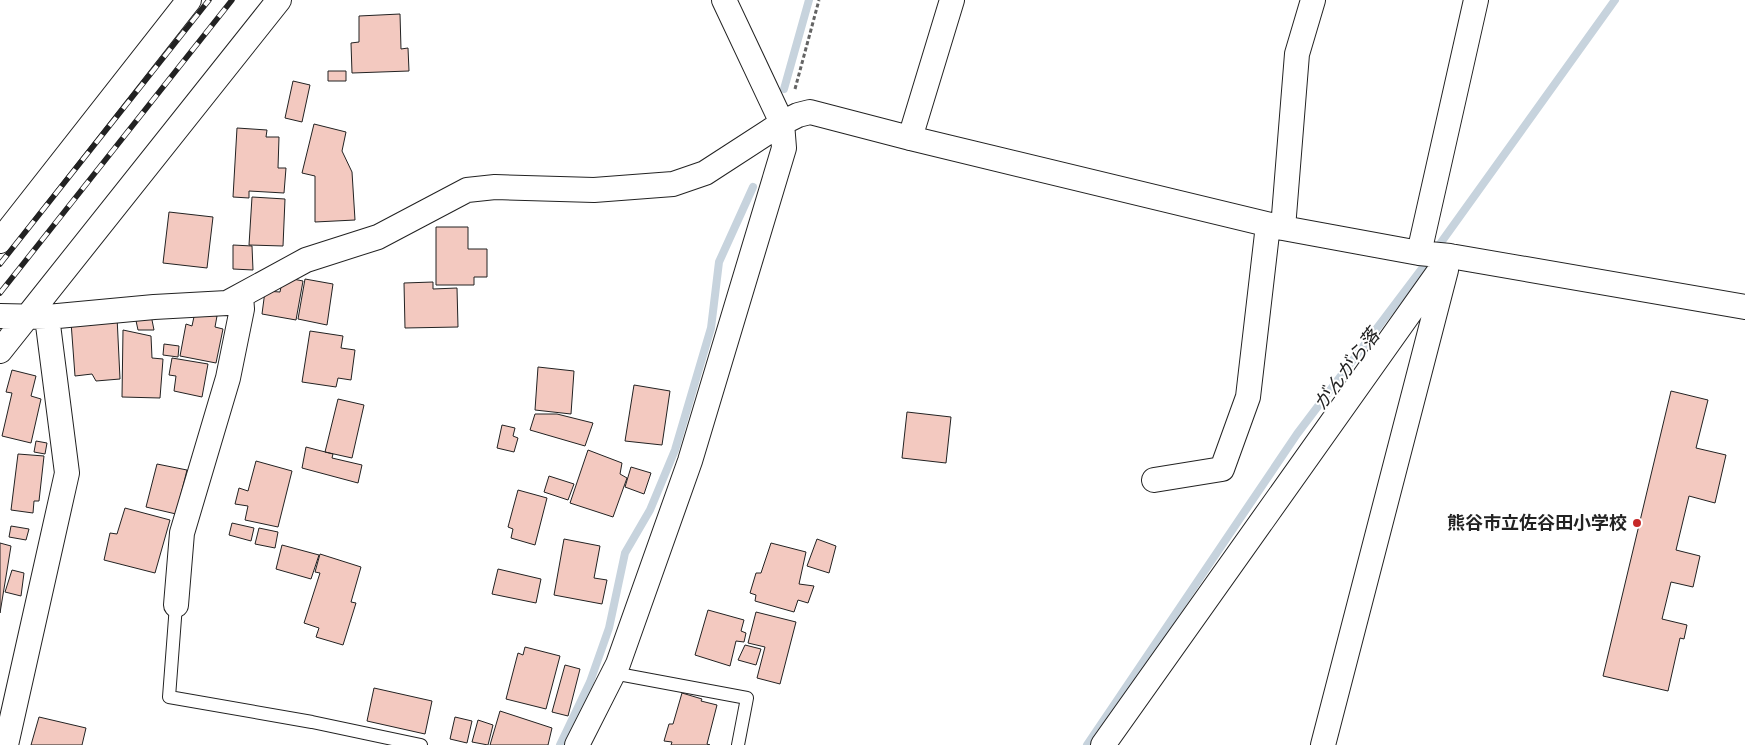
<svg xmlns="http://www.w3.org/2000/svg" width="1745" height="745" font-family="'IBM Plex Sans','Noto Sans JP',sans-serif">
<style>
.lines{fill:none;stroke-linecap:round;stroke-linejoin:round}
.stream{stroke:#c7d3dd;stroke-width:8}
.building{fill:#f3c9c0;stroke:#222}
.service-casing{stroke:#222;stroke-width:14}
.minor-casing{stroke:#222;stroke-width:26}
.path{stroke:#646464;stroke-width:3;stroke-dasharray:4 2.5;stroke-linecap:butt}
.service{stroke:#fff;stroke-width:12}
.minor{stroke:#fff;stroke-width:24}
.rail-casing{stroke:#222;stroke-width:5.5}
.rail{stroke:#fff;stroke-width:4;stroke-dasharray:11;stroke-linecap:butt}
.poi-dot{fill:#c62828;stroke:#fff;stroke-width:2}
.labels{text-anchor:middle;stroke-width:4;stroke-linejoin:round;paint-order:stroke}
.poi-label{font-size:18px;font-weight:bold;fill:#222;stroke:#fff;text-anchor:end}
.water-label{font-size:19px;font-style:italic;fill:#222;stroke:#fff}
</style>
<rect width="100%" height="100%" fill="#fff"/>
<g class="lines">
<path class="stream" d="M784,89L809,0
M560,745L590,682L609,628L625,553L650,510L675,450L711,328L719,262L753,187
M1087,745L1297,434L1427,262L1615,0"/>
</g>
<path class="building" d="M400,14L401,49L408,48L409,71L352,73L351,43L359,42V16Z
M328,71H346V81H328Z
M293,81L310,85L302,122L285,118Z
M314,124L346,132L342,151L352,172L355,220L315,222V176L302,173Z
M237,128L267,130L266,137H279L278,168H286L284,193L249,191V198L233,197Z
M252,197L285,199L283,246L249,245Z
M169,212L213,217L207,268L163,263Z
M436,227H468V249H487V277H474V285H436Z
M233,245L252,246L253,270L233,269Z
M283,277L303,281L296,320L262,314L265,291L280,292Z
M305,279L333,284L327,325L298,319Z
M433,282V289L457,288L458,327L405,328L404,283Z
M195,312L217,316L215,327L223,329L216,363L180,356L186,324L192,326Z
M151,315L154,330H138L135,316Z
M117,317L120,379L96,381L92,374L75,376L71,322Z
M123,330L151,336L152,358L163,359L160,398L122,397Z
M310,331L343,336L341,348L355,350L351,380L338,378L336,387L302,382Z
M164,344L179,346L178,357L163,355Z
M172,358L208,364L202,397L174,391L176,376L169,375Z
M538,367L574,371L571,414L535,410Z
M12,370L36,376L31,396L41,399L31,443L2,436L12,393L6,392Z
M634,385L670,391L662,445L625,441Z
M1671,391L1708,400L1696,448L1726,455L1715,503L1689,496L1676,550L1700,556L1693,587L1671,582L1662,619L1687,625L1684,639L1680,638L1668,691L1603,676Z
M338,399L364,405L352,458L325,452Z
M907,412L951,417L946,463L902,458Z
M535,414H557L593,423L585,446L530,430Z
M502,425L515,428L513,436L518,438L514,452L497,448Z
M36,441L47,443L45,454L34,452Z
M306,447L333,454L332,458L362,465L358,483L302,468Z
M588,450L622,463L620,474L627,478L613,517L570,503Z
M18,454L44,456L39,501H34L33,513L11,510Z
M256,461L292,471L278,527L245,520L248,506L235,504L239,488L248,491Z
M157,464L187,470L176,514L146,507Z
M631,467L651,473L644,494L625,487Z
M549,476L574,484L568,500L544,492Z
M518,490L547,498L535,545L511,538L513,529L508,527Z
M125,508L170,520L155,573L104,560L110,533L117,534Z
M232,523L254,528L251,541L229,535Z
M11,526L29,529L26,540L9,537Z
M259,528L278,532L275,548L255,544Z
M564,539L600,546L594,578L607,580L602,604L554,595Z
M817,539L836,546L829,573L807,566Z
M0,543L11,546L0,613Z
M771,543L806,552L799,584L814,586L808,603L798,600L794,612L755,601L756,595L750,593L756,573H761Z
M282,545L319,555L311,579L276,569Z
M320,554L361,567L351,602L356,603L343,645L316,637L319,628L304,623L320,573L315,572Z
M498,569L541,579L536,603L492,594Z
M12,570L24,573L21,596L5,592Z
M708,610L744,620L741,631L746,633L744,642L736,641L730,666L695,655Z
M756,612L796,622L780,684L757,678L765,647L748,643Z
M745,645L761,649L756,665L738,660Z
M525,647L560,656L546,709L506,699L518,653L523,655Z
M565,665L580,669L568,716L552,712Z
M374,688L432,701L425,734L367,721Z
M682,693L702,699L701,701L717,705L707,744L710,745H671L672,742L664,741L669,724H673Z
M500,711L552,728L548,745H490Z
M39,717L86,728L82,745H31Z
M455,717L472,721L467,743L450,739Z
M478,720L493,725L488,745L472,742Z"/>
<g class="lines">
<g class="service-casing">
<path id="service" d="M176,605L169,697L312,722L421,745
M613,673L747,698L738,745"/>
</g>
<g class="minor-casing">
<path id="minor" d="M910,138L952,0
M1283,228L1297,54L1313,0
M0,241L189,0
M1419,253L1476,0
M0,316L47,317L154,307L227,303L306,260L378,237L467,190L495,187L594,190L673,184L705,173L782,123L798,115L810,112L910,138L1283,228L1419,253L1450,256L1745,307
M0,351L279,0
M1154,480L1222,469L1248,397L1268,225
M176,605L182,533L228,378L242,309L241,296
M6,745L67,473L47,317
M577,745L618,664L690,461L784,148L782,123L724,0
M1103,745L1450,256
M1323,745L1446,270"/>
</g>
<path class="path" d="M795,89L819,0"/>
<use href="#service" class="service"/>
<use href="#minor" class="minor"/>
<g class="rail-casing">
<path id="rail" d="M0,264L209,0
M0,293L232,0"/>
</g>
<use href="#rail" class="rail"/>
</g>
<circle class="poi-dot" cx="1637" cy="523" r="5"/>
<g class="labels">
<g class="poi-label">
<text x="1627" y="529">熊谷市立佐谷田小学校</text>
</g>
<g class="water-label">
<text transform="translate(1346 369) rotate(-53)" y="7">がんがら落</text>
</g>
</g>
</svg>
